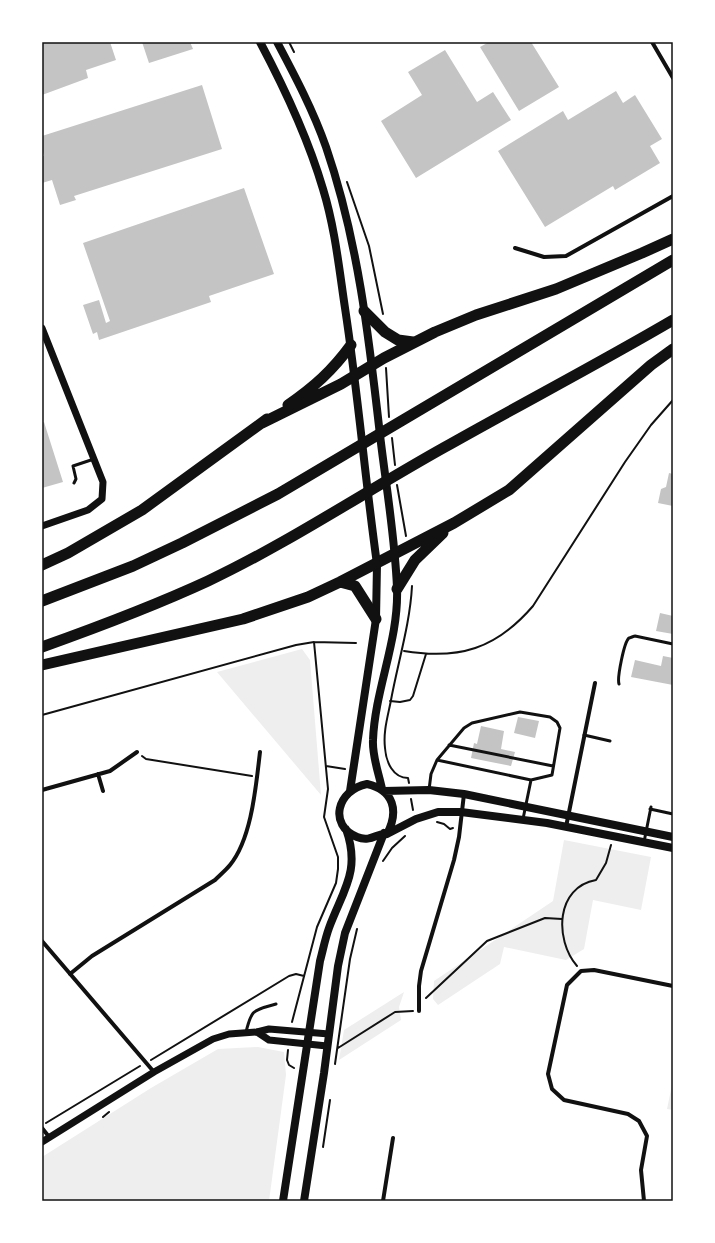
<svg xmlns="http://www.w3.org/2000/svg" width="715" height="1243" font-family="'Fira Sans Condensed',sans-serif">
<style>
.green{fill:#eee}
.building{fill:#c4c4c4}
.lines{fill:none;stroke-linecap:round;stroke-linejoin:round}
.path{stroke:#111;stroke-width:2}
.service{stroke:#111;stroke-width:3}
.minor{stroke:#111;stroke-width:4}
.tertiary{stroke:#111;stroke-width:7}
.secondary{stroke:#111;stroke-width:8}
.motorway{stroke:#111;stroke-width:11}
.neatline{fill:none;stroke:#111;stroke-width:1.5}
</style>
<rect width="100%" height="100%" fill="#fff"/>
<path class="green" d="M302,649L310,660L321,795L217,672Z
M564,840L651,857L641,910L593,900L584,949L566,960L504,947L500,964L438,1005L433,999L434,981L553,901Z
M404,992L399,1007L401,1020L339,1060L344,1030Z
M258,1047L284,1052L286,1075L269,1201H42V1157L151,1088L218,1049Z
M673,1080V1110L667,1109Z"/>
<path class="building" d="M42,42H110L116,60L86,70L88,78L42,95Z
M142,42H190L193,49L149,63Z
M489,42H531L559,87L519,111L480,47Z
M445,50L477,102L493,92L511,120L416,178L381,121L422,95L408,72Z
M202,85L222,149L74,196L76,200L60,205L52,180L42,183V156H44L42,148V136Z
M616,91L623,103L635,95L662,139L650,146L660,163L615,190L613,186L545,227L498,151L563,111L568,120Z
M244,188L274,274L209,296L211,302L99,340L97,332L93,334L83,305L99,300L106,323L110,321L83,243Z
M44,422L63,482L42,488V423Z
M669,473L673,474V506L658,503L661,489L666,487Z
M660,613L673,616V634L656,631Z
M663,656L673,658V685L631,677L635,660L661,666Z
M518,717L539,721L535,738L514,733Z
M481,726L504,731L501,749L515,752L511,766L471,758L474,743L477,744Z"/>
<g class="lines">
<path class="path" d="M289,42L294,52
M347,182L369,246L383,314
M386,368L389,417
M392,438L395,465
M397,485L406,536
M404,651C459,660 496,649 533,606L625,462L651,425L673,400
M390,701L400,702L410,700L413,696L426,654
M42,715L296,645L314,642L356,643
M142,756L146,759L252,776
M326,766L345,769
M409,783L408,778C393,778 386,762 385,748C383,731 388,716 391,700C398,662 410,624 412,586
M411,799L413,810
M437,822L444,824L450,829L453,828
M383,861L392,848L405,836
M577,966C554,939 556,887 596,880L606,863L611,845
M426,998L487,941L545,918L562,919
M292,1022L317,927L336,883L338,869V857L324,817L328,789L314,642
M338,1048L395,1012L413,1011
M288,1050L287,1060L289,1065L294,1068
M151,1060L289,976L296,974L304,976
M335,1064L350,959L357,929
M103,1117L109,1112
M46,1123L140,1066
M323,1147L330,1100"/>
<path class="service" d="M74,483L76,479L73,466L94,459
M619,684C617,678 624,642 629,638C630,638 634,636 635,636L673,644
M584,735L610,741
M449,745L553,766
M437,760L531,780
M429,790L431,774L437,760L464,728L472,723L520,712L550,717L557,722L560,728L552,775L531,780L523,819
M650,809L673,814
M644,842L651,807
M246,1032C252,1008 253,1011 276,1004"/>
<path class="minor" d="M652,42L673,78
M515,248L544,257L566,256L673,196
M98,774L103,791
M42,790L110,771L137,752
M566,827L595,683
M42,941L154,1072
M70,974L92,956L215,880C220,875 226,870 230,865C252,838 256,785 260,752
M419,1011V986L421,971L454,860L459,837L464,794
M42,1128L50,1138
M383,1201L393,1138
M644,1201L641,1170L647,1136L639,1121L628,1114L564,1100L552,1089L548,1074L567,985L581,971L594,970L673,986"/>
<path class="tertiary" d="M42,328L103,482L102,499L88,510L42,526
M257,1032L269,1040L327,1046
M42,1142L154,1072L213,1039L229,1034L257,1032L269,1029L329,1034"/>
<path class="secondary" d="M260,42C285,89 308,138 323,189C335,228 339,268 345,308C358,393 365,479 377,564L376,619L350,791
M277,42C295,76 313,110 326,147C358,240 369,338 380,435C386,486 395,537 397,588C399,640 375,689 373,740C372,756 379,774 382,789
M367,784C394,790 399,811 387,834C378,832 371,843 357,837C328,825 337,790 367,784Z
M384,791L429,790L464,794L673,837
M387,834L416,819L438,812H461L547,823L673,848
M283,1201L320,961C323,950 325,939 329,928C343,890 361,871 346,829
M304,1201L324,1073L338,966L345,933L384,833"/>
<path class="motorway" d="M364,311L385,332L398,340L413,342
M288,405C314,387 332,371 351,345
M262,423L341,384L384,358L435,332L476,315L556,289L642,253L673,239
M42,565L68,553L142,510L267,419
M340,582L355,586L376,619
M397,589L415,560L443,533
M42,601L133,566L182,543L278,494L673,260
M42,647C98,627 154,606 208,581C290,542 366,491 445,447C521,404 598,364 673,320
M42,665L243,619L308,597L340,582L454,523L509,490L651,365L673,349"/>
</g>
<rect width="715" height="1243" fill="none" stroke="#ffffff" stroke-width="86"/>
<rect x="43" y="43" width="629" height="1157" class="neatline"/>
</svg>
